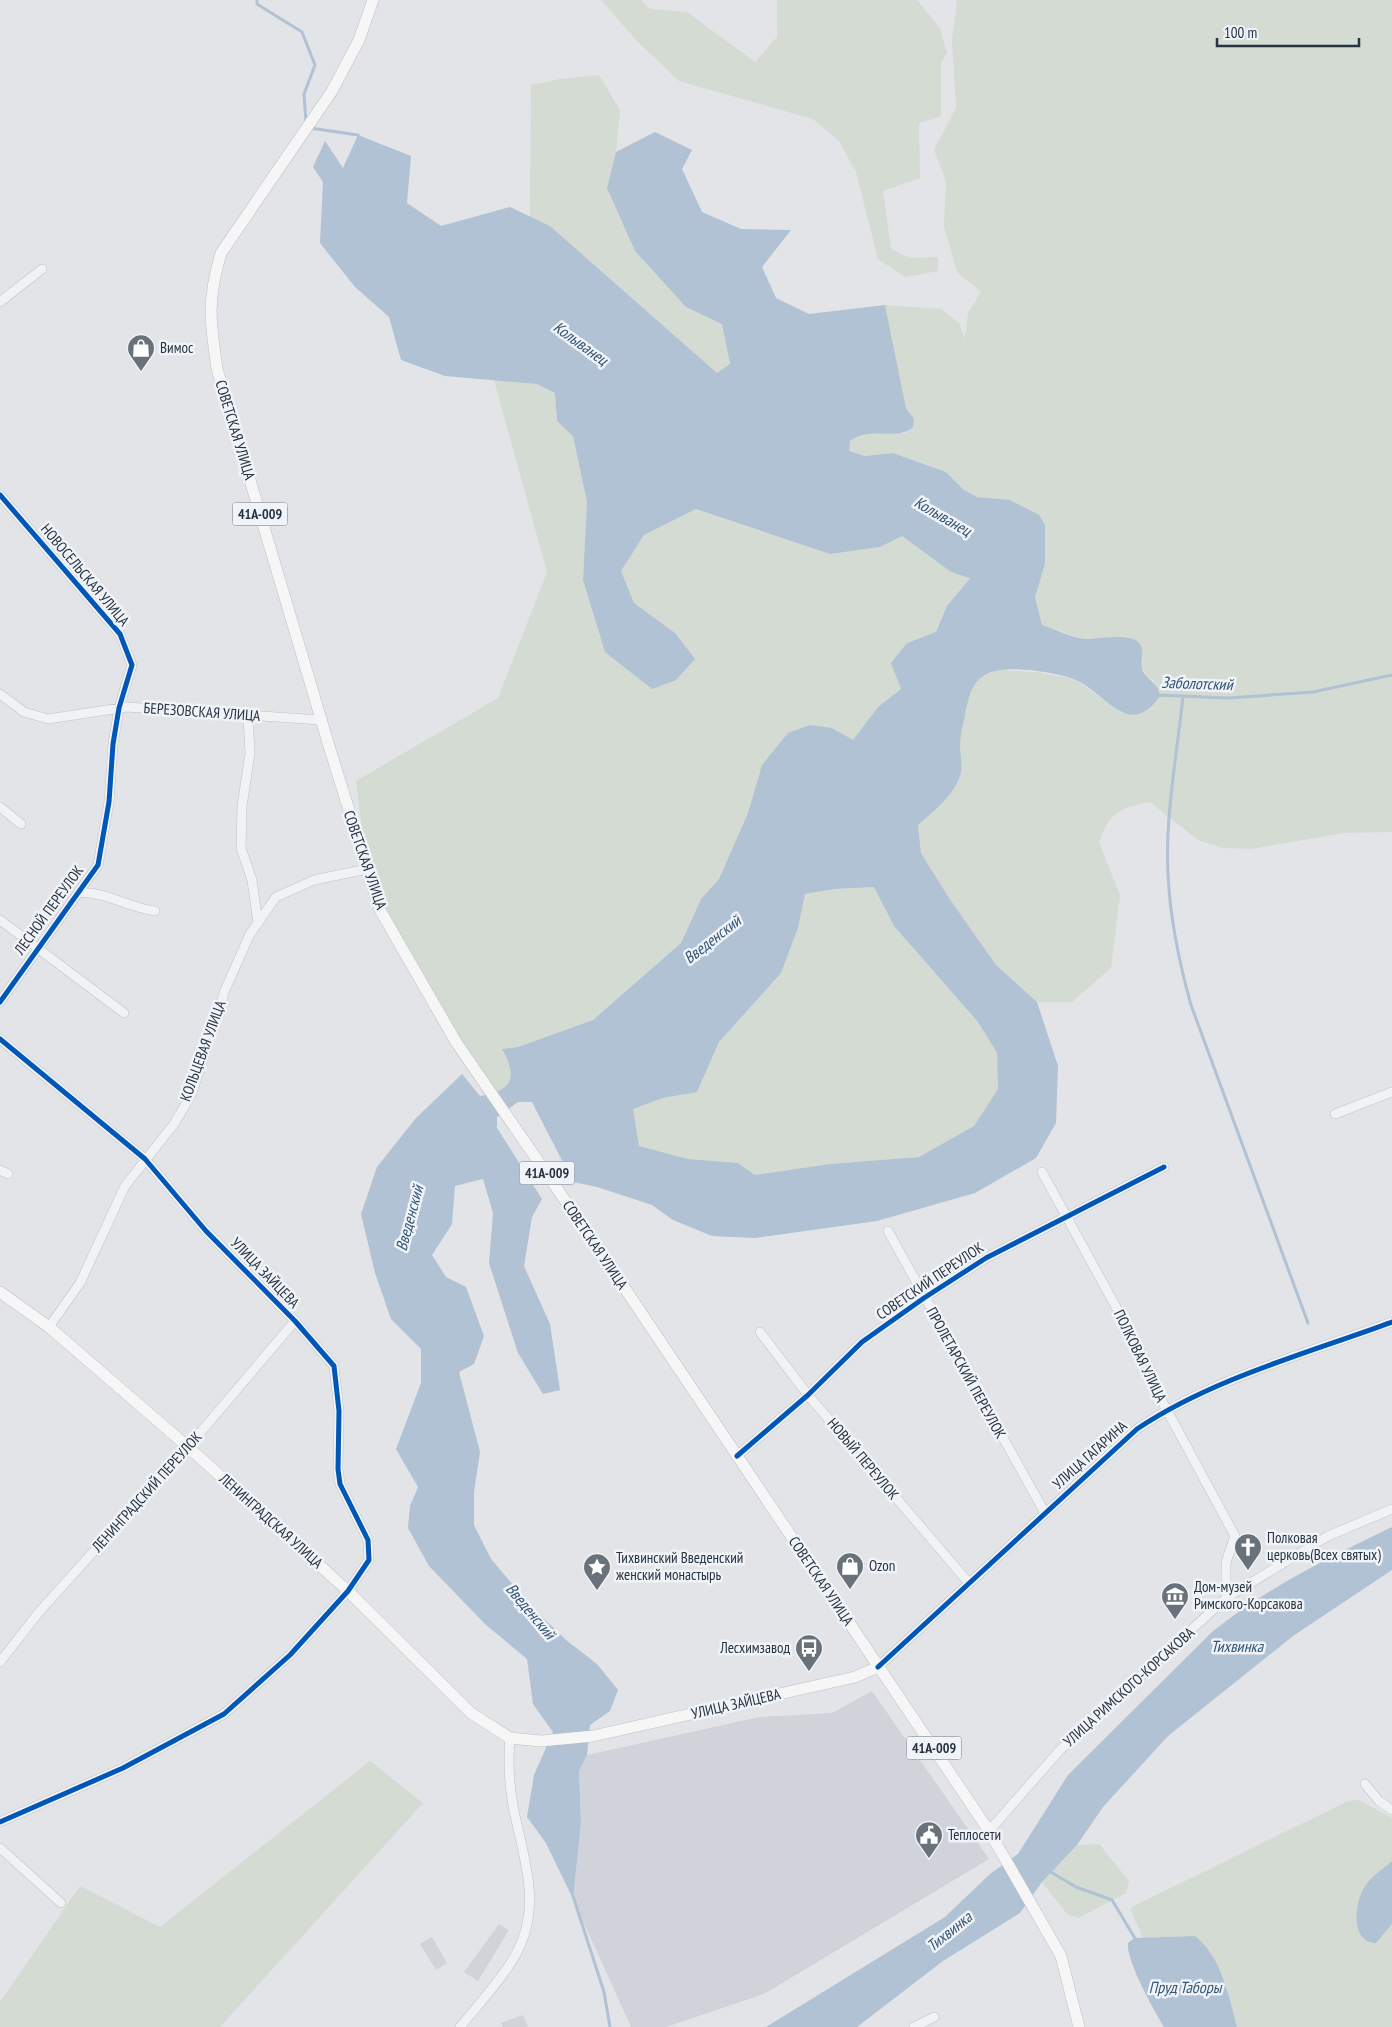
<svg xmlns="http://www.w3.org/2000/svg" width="1392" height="2027" font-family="'PT Sans Narrow',sans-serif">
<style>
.built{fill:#d0d4da}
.green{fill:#d3dbd2}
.water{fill:#b0c2d3;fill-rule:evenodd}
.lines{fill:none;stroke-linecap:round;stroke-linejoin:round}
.stream{stroke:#b0c2d3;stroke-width:3}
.minor-casing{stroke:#c0c2c5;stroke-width:10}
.major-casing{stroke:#bec1c5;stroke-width:12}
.minor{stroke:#f1f2f4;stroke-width:9}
.major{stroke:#f6f6f6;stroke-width:11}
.cycleway-casing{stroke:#f0f3f7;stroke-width:8}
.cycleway{stroke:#0057b8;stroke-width:5}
.labels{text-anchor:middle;stroke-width:5;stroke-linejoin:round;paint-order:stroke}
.shield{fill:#f0f3f7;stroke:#646d78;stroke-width:1}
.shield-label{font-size:14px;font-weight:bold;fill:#283341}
.poi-label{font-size:15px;fill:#283341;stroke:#f0f3f7;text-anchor:start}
.street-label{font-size:15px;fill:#283341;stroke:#f0f3f7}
.water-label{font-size:16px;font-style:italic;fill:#325476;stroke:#f0f3f7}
</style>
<rect width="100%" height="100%" fill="#e2e4e7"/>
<path class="built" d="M872,1691L989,1859L764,1994L666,2027H631L573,1899L581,1823L579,1771L587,1755L759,1717L832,1713Z
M499,1924L509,1930L478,1981L464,1972Z
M432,1937L447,1963L436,1970L420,1944Z
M523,2015L528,2027H503L501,2023Z"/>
<path class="green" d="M601,0H641L650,9L687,12L755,62L777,37V0H917L940,28L947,53L941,63V116L919,123L920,178L883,191L891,249L909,258L938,257V271L905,277L878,259L856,172L839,141L813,119L679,81L637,41Z
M957,0H1392V832L1343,833L1251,849L1223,848L1198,840L1150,802C1118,809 1110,811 1099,843L1120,895L1111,968L1072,1002H1037L996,965L949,898L921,853L918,824L942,803L960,775V737L970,689L981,676L1001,670L1036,672L1075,679L1123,714L1155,682L1147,676L1142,667L1143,657L1131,637L1083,639L1042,625L1035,596L1045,564L1010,500L977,497L964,490L946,472L893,453L865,456L848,451L850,441L859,434L906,433L913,418L906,408L885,305L941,309L959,323L965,339L968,313L981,292L957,272L944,226L946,181L934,150L956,108L952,41Z
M599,75L620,110L616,152L607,188L635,251L686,307L722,323L730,365L717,373L550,226L530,217L531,85L560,79Z
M494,380L537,384L555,393L557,421L573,435L587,502L583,580L675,633L634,603L621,571L644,535L696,509L830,554L880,547L902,536L951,572L970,577L947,606L936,632L907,643L901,689L878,707L853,741L832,728L762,765L748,813L719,879L701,899L681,943L593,1020L518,1047L502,1049C511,1066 521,1086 493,1094L405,953L367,869L356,781L498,698L547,572Z
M874,887L894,926L978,1022L997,1053L998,1089L974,1126L919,1157L830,1164L755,1175L738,1163L688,1159L639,1146L633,1109L663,1098L697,1092L719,1042L781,973L798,928L805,894L835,889Z
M370,1761L423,1803L220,2027H0V2002L80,1886L160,1927Z
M1359,1800L1392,1818V2027H1237L1225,1980L1187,1936L1143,1938L1130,1908L1348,1801Z
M1099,1844L1129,1881L1126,1893L1078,1918L1067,1914L1042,1882L1077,1845Z"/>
<path class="water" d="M655,132L692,150L682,169L702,212L741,229L791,230L762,267L776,298L809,314L885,305L906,408L914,419L913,427C896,442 871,425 850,441L849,451L865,456L893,453L946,472L964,490L977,497L1010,500L1039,515L1045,525V564L1035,597L1042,625C1055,629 1072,638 1086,639C1099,639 1130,633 1138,642C1146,650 1140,659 1142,668C1145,680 1158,681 1160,696C1129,740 1108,695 1076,680C1060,673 1019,667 1001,670C973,674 970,691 965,715C963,725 960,735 960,745C960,754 963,768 960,776C953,796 934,811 918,825L921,853L949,898L996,965L1037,1002L1058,1066L1056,1123L1036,1158L975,1193L877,1221L755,1238L712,1236L673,1220L652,1205L597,1187L573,1182L532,1102H518L497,1117V1128L542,1199L532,1217L524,1266L550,1324L560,1390L543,1394L518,1353L489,1263L493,1213L483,1179L455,1186L452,1224L432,1255L446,1277L466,1287L484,1336L474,1364L459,1372L480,1452L474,1492V1525L491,1559L531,1606L566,1640L597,1664L618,1690L610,1711L590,1725L587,1755L579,1771L581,1823L573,1899L546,1843L527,1817L534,1775L553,1732L533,1704L527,1659L485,1624L429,1566L408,1528L410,1506L418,1487L396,1449L421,1383V1349L391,1319L375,1273L361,1214L377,1167L416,1118L462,1074L480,1096C513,1091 518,1077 502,1049L518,1047L593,1020L681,943L701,899L719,879L748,813L762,765L788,733L810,725L832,728L853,740L878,707L901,689L891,663L907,643L936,632L947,606L970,578L951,572L902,536L880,547L830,554L696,509L644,535L621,571L634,603L675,633L695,659L676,680L652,689L605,652L583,580L587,502L573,436L557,421L555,393L537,384L445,376L401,360L389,317L355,287L320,243L323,182L313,167L325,141L343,168L358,135L411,156L407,203L441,226L510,207L550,226L717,373L730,364L722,324L686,307L635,251L607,188L616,152ZM874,887L894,926L978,1022L997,1053L998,1089L974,1126L919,1157L830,1164L755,1175L738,1163L688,1159L639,1146L633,1109L663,1098L697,1092L719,1042L781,973L798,928L805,894L835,889Z
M1392,1527V1570L1293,1636L1168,1736L1103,1807L1077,1845L1042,1882L1020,1913L943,1961L857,2027H766L945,1917L990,1874L1018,1854L1068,1775L1212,1632C1266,1588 1330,1557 1392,1527Z
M1392,1861V1924L1376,1943C1352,1943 1354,1908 1362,1892C1367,1879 1382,1870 1392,1861Z
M1195,1936C1222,1958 1229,1996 1237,2027H1164C1154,2010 1126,1961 1128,1943L1134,1938Z"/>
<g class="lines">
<path class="stream" d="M257,0V4L302,32L315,65L304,94L306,122
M310,128L358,135L359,138
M1157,695L1228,698L1313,692L1392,675
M1183,696C1177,755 1165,815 1168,874C1170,918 1179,962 1191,1005L1308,1323
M1049,1871L1076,1887L1112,1900L1136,1940
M573,1896L604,1992L610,2027"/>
<g class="minor-casing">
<path id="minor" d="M0,302L42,269
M0,495L120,634L132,665L119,708L113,744L109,802L98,865L0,1002
M0,694L24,712L48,719L127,707L321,720
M248,717L250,753L242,806L241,848L252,880L258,923
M0,807L21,824
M79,892C109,893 127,907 155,911
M0,920L124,1013
M0,1039L145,1159L206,1231L295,1321L334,1366L339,1411L338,1469L340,1484L368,1540L369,1560L348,1591L290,1655L224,1714L123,1768L0,1822
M1335,1114L1392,1092
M0,1170L8,1174
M1042,1172L1150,1369L1157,1392L1235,1536L1226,1562V1598
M888,1231L1045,1513
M49,1327L80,1283L125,1186L174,1124L192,1093L225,990L250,934L276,897L314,880L367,869
M760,1332L808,1395L969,1583
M737,1456L808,1395L862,1342L924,1298L986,1258L1164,1167
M0,1662L39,1612L188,1447L295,1321
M878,1667L1137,1429C1211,1379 1308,1353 1392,1322
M1365,1784L1379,1801L1392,1810
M989,1831L1060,1750L1226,1598L1328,1536L1392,1509
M0,1848L61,1903
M460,2027C477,2006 504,1977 516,1954C543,1905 523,1857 513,1806C509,1783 508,1761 510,1738
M914,2027L934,2017"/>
</g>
<g class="major-casing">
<path id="major" d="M373,0L359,40L332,91L221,253C207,300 210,321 217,369L329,746L380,910L456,1042L589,1235L989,1831L1061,1956L1079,2027
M0,1292L49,1327L188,1447L348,1591L471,1713L510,1738L541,1741L593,1736L855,1677L878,1667"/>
</g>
<use href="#minor" class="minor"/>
<use href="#major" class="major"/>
<g class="cycleway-casing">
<path id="cycleway" d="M0,495L120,634L132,665L119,708L113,744L109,802L98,865L0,1002
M0,1039L145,1159L206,1231L295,1321L334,1366L339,1411L338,1469L340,1484L368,1540L369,1560L348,1591L290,1655L224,1714L123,1768L0,1822
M737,1456L808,1395L862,1342L924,1298L986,1258L1164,1167
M878,1667L1137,1429C1211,1379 1308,1353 1392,1322"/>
</g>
<use href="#cycleway" class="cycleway"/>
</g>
<defs>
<g id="shop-pin" transform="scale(1.4375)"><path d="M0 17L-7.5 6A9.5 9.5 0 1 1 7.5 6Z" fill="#69717b" stroke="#f0f3f7"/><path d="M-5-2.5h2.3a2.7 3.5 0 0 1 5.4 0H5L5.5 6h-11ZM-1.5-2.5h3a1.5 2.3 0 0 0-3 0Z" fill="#fff"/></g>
<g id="church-pin" transform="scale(1.4375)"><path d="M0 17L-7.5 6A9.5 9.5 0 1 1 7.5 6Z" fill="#69717b" stroke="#f0f3f7"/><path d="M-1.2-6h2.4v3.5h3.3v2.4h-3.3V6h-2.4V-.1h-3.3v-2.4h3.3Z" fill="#fff"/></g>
<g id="sight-pin" transform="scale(1.4375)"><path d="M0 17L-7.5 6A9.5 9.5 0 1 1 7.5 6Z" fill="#69717b" stroke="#f0f3f7"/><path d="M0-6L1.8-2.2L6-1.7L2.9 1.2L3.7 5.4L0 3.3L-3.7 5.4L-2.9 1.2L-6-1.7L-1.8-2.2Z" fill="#fff"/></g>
<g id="museum-pin" transform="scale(1.4375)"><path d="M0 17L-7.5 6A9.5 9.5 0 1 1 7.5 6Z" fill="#69717b" stroke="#f0f3f7"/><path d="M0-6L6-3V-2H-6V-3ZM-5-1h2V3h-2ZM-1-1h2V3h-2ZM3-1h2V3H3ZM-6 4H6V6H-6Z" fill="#fff"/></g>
<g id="bus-pin" transform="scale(1.4375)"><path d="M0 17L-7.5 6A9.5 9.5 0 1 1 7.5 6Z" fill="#69717b" stroke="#f0f3f7"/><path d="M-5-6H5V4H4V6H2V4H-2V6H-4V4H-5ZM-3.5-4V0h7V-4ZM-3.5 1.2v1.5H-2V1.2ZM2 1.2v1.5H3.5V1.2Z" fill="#fff"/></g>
<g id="civic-pin" transform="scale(1.4375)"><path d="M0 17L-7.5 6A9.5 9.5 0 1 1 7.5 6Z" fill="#69717b" stroke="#f0f3f7"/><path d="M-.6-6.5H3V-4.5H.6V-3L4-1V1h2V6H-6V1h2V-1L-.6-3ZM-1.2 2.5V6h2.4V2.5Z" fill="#fff"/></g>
</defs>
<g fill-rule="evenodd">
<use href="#shop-pin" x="141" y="348"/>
<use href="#church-pin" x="1248" y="1547"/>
<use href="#shop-pin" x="850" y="1566"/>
<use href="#sight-pin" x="597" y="1567"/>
<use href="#museum-pin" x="1175" y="1596"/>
<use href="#bus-pin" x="809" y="1648"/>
<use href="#civic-pin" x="929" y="1835"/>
</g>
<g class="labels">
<g class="shield">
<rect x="232.5" y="502.5" width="55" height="23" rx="4"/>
<rect x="519.5" y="1161.5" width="55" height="23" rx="4"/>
<rect x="906.5" y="1736.5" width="55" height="23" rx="4"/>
</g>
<g class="shield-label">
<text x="260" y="519">41А-009</text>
<text x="547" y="1178">41А-009</text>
<text x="934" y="1753">41А-009</text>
</g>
<g class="poi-label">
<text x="160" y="353">Вимос</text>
<text x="1267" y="1543">Полковая<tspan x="1267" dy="17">церковь(Всех святых)</tspan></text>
<text x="616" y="1563">Тихвинский Введенский<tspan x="616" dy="17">женский монастырь</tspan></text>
<text x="869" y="1571">Ozon</text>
<text x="1194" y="1592">Дом-музей<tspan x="1194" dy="17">Римского-Корсакова</tspan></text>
<text x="790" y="1653" text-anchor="end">Лесхимзавод</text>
<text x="948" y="1840">Теплосети</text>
</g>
<g class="street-label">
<text transform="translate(235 430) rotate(73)" y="5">СОВЕТСКАЯ УЛИЦА</text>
<text transform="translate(85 575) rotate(50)" y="5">НОВОСЕЛЬСКАЯ УЛИЦА</text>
<text transform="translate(202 712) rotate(4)" y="5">БЕРЕЗОВСКАЯ УЛИЦА</text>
<text transform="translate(365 860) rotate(71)" y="5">СОВЕТСКАЯ УЛИЦА</text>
<text transform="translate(49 910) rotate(-54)" y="5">ЛЕСНОЙ ПЕРЕУЛОК</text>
<text transform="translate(203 1051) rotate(-70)" y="5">КОЛЬЦЕВАЯ УЛИЦА</text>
<text transform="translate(595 1245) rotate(56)" y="5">СОВЕТСКАЯ УЛИЦА</text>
<text transform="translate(265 1273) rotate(46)" y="5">УЛИЦА ЗАЙЦЕВА</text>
<text transform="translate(930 1281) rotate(-34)" y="5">СОВЕТСКИЙ ПЕРЕУЛОК</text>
<text transform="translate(1140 1356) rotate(64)" y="5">ПОЛКОВАЯ УЛИЦА</text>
<text transform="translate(966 1373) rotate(61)" y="5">ПРОЛЕТАРСКИЙ ПЕРЕУЛОК</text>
<text transform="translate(1090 1455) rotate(-42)" y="5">УЛИЦА ГАГАРИНА</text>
<text transform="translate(863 1459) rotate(50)" y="5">НОВЫЙ ПЕРЕУЛОК</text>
<text transform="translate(147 1492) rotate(-48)" y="5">ЛЕНИНГРАДСКИЙ ПЕРЕУЛОК</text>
<text transform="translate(271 1521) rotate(42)" y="5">ЛЕНИНГРАДСКАЯ УЛИЦА</text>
<text transform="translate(821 1581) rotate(56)" y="5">СОВЕТСКАЯ УЛИЦА</text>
<text transform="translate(1129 1687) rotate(-42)" y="5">УЛИЦА РИМСКОГО-КОРСАКОВА</text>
<text transform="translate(736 1704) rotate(-13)" y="5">УЛИЦА ЗАЙЦЕВА</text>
</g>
<g class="water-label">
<text transform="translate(581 343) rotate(36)" y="6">Колыванец</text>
<text transform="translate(943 516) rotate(30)" y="6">Колыванец</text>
<text transform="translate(1197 683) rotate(2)" y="6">Заболотский</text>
<text transform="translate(712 939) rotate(-38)" y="6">Введенский</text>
<text transform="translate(409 1218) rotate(-75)" y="6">Введенский</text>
<text transform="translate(531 1611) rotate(50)" y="6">Введенский</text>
<text x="1237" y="1652">Тихвинка</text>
<text transform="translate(949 1931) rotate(-39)" y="6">Тихвинка</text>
<text x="1185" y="1993">Пруд Таборы</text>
</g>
</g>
<path d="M1217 38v8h142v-8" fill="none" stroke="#283341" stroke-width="2.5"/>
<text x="1224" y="38" font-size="15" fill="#283341" stroke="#f0f3f7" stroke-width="4" paint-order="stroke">100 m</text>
</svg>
